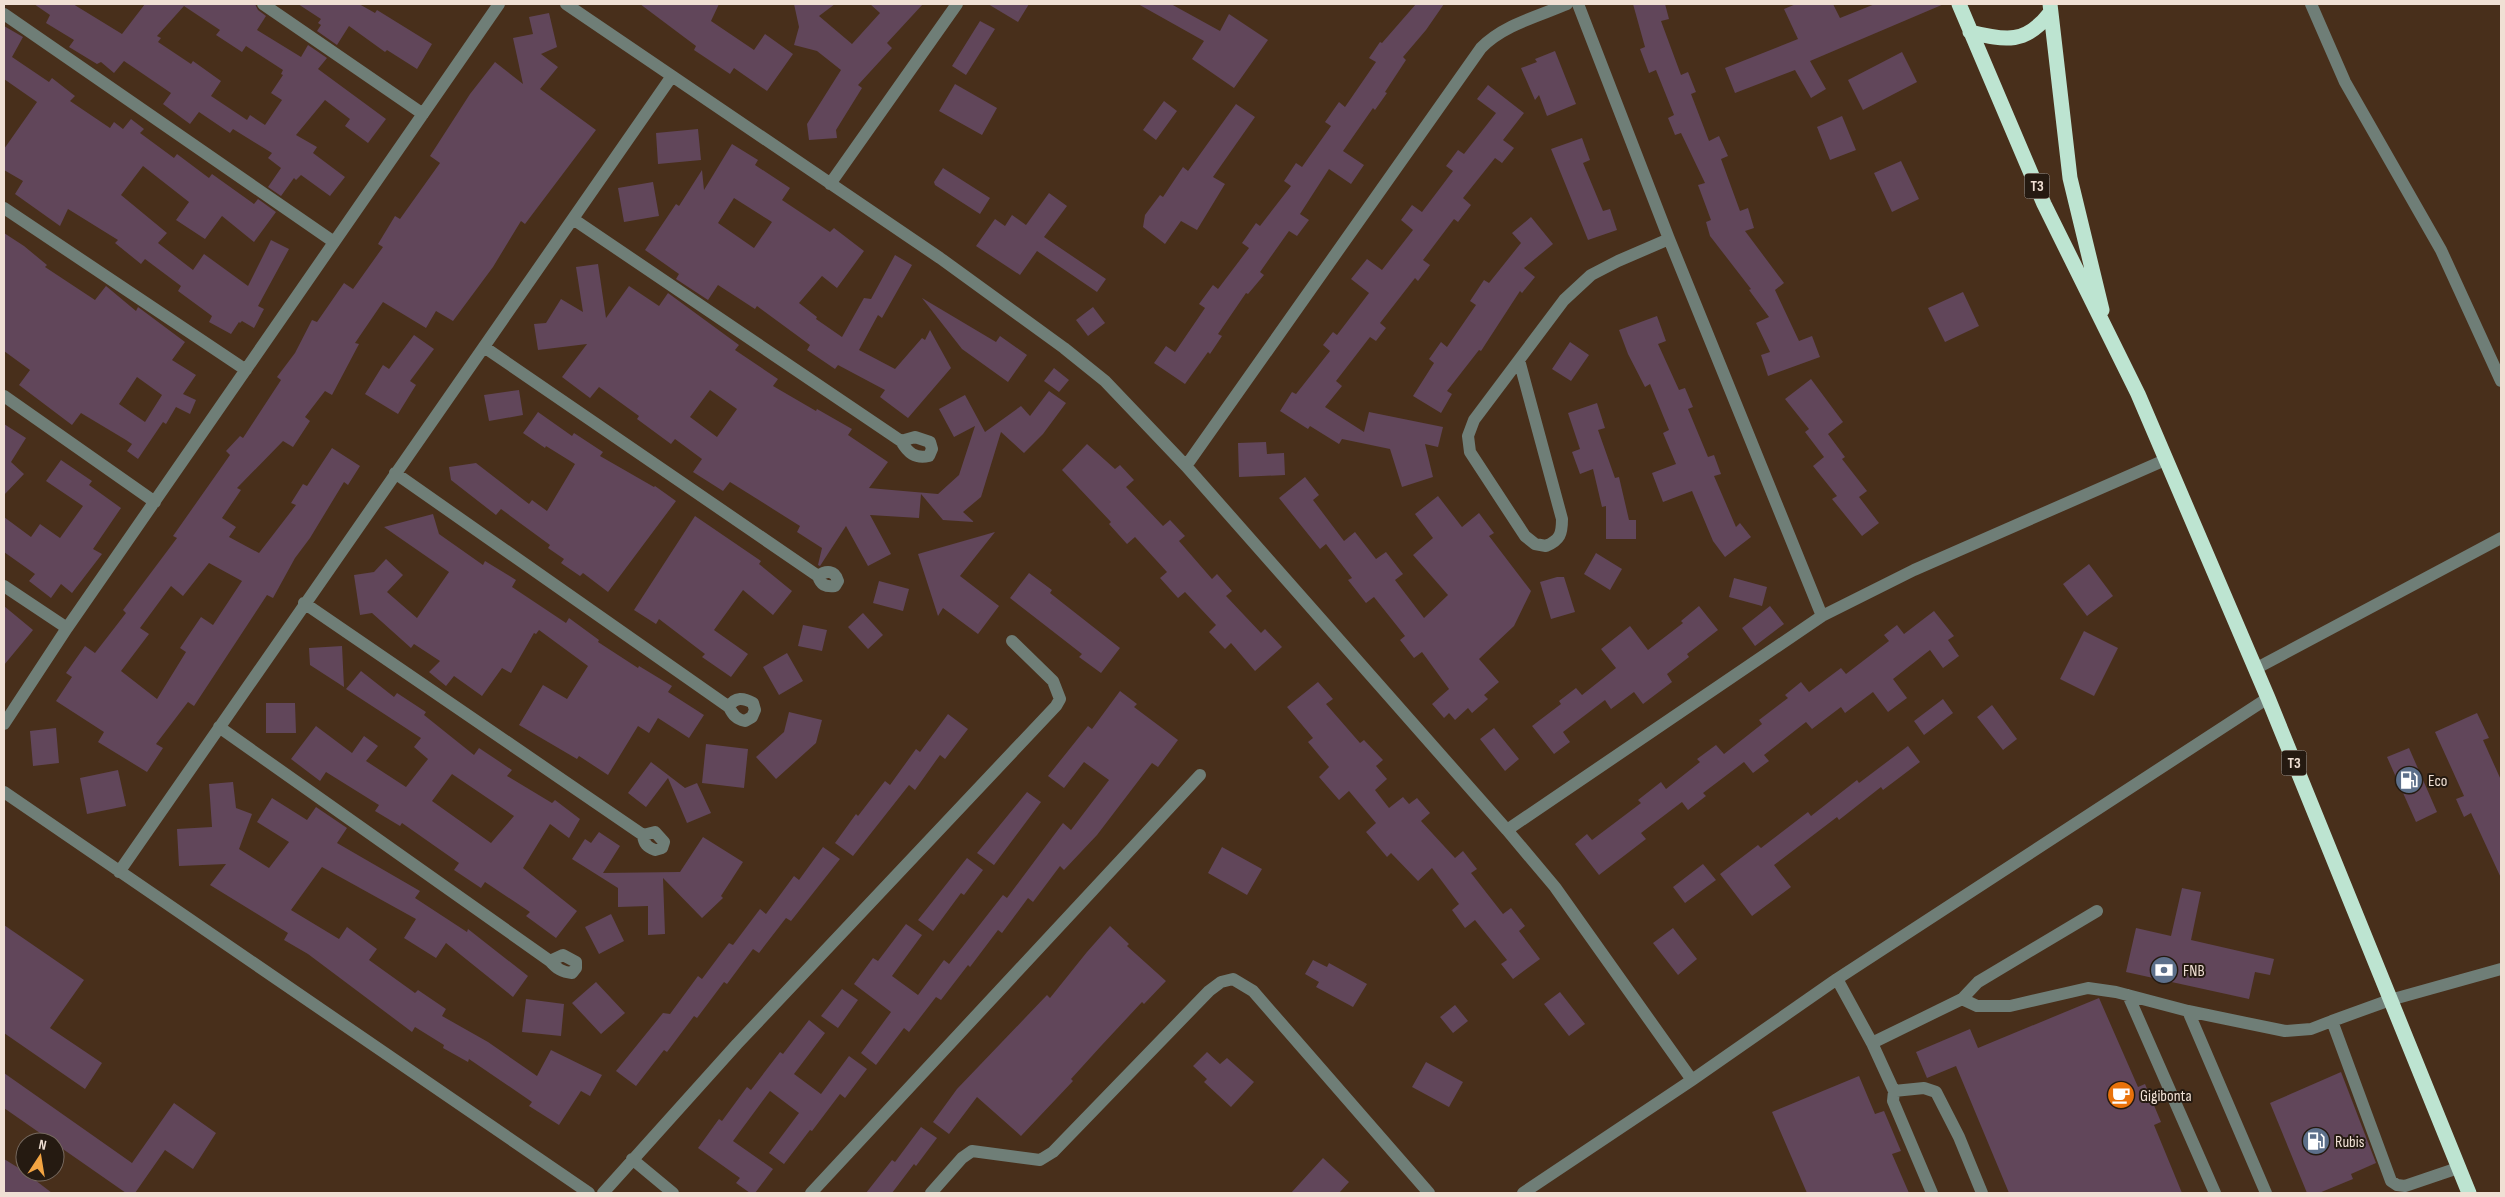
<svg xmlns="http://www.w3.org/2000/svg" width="2505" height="1197" font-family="'Sofia Sans Condensed',sans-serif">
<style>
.building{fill:#61465a;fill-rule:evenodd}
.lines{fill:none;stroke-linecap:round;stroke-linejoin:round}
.minor{stroke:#6f7e77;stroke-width:12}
.highway{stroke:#bde4d1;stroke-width:15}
.labels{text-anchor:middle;stroke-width:4;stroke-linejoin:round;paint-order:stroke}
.shield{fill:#251a11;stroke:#b3a59a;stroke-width:1}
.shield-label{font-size:15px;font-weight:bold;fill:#f0e0d4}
.poi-label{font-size:16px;fill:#f0e0d4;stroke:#251a11;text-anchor:start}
</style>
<rect width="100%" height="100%" fill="#482f1b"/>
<path class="building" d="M34,4H73L122,34L145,4H255L258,10L266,16L257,30L301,57L308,45L327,58L318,69L386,119L368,143L345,126L350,119L325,100L296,135L317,147L313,153L345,177L330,196L301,175L296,180L294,178L281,196L268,187L281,168L268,158L272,153L233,129L230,133L199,112L190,124L163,104L171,93L124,61L114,73L101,62L97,64L69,47L74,40L46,23L50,15ZM184,6L220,30L216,35L242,52L246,46L283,70L281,74L283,75L271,93L282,100L265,125L250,115L247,120L211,96L221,81L193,61L191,64L158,42L161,38L157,36Z
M298,4H359L375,13L377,10L432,44L417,69L387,50L385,52L349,26L337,45L317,31L321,25L318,23L321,19Z
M640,4H719L711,21L754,50L765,34L793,54L767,91L734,68L730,74L694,50L696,46Z
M794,4H835L819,16L852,44L880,13L870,4H923L887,43L892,48L858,85L862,88L836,130L837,138L809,140L807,124L841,70L817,51L794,45L799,27Z
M988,4H1029L1018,22Z
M1138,4H1171L1220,31L1229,14L1268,40L1234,88L1192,59L1204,41Z
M1416,4H1444L1426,30L1403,57L1406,60L1385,92L1387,93L1375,110L1373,108L1343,151L1364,165L1351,184L1329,169L1300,214L1309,220L1297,236L1289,231L1260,272L1264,275L1248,294L1246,293L1218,334L1222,336L1210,354L1208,352L1185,384L1154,363L1166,346L1175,352L1205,308L1199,304L1213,285L1218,289L1249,248L1242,243L1256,223L1260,226L1291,186L1284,181L1296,163L1302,167L1331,126L1325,122L1339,102L1345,107L1376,62L1369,58L1380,42L1382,43Z
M1633,4H1665L1669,19L1661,21L1681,75L1688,72L1696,92L1691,94L1709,141L1719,136L1728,156L1721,159L1740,211L1748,208L1754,228L1745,231L1784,283L1775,290L1799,341L1812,336L1820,357L1768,376L1761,355L1770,352L1756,323L1769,317L1749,290L1751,289L1710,236L1706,222L1711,220L1698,185L1705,183L1681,133L1675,135L1668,118L1674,115L1656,70L1649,73L1640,49L1645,47Z
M1796,4H1833L1840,18L1875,4H1944L1810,61L1826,89L1811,98L1795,70L1735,93L1725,68L1798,39L1784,9Z
M549,13L557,47L541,54L558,67L540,89L596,130L525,224L521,221L493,267L453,321L436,311L426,328L383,302L355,343L359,344L332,395L325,391L305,417L310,421L293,447L283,441L237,488L241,490L222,518L236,527L229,537L259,553L296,505L291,503L303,484L307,486L332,448L360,466L348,485L344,482L310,538L295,558L273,598L267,595L194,706L188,702L156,744L163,748L147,772L98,742L104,732L56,701L72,677L66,673L85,646L95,653L126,613L123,610L177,538L173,536L230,455L226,451L240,436L243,438L281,380L277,377L295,353L312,320L317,322L344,283L353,289L383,247L378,244L395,216L400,219L440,163L430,156L470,94L495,62L523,84L513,38L533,34L529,17ZM209,563L242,581L213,625L201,617L180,648L186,652L157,699L121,671L149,634L140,628L171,586L183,596Z
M980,21L995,29L966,75L952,66Z
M4,26L23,37L12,57L49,82L52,78L75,96L70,101L110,128L114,122L123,129L131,119L144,129L140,133L174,158L177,154L209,178L212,174L254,204L258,199L276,212L254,242L222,216L205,239L176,220L189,202L143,166L121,195L167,233L158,243L193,270L204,254L248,286L271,240L289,249L258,306L264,309L254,328L242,321L240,323L239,322L231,334L209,322L212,316L178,291L181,286L145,259L141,264L115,243L118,240L68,209L60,226L15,194L23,181L4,170V149L37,102L4,79Z
M1555,51L1576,104L1547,116L1539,95L1535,100L1521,68L1537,62L1535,59Z
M1902,52L1917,82L1863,110L1848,80Z
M955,84L997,108L982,135L939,111Z
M1488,85L1524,113L1503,140L1514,148L1502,163L1495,158L1463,198L1471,205L1458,222L1454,219L1423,260L1430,265L1418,281L1415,278L1380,323L1386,328L1376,341L1370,337L1336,381L1342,386L1325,407L1364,432L1369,412L1443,427L1438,447L1425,444L1433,477L1402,487L1390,449L1342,439L1339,444L1310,426L1308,429L1280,411L1292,392L1296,394L1330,351L1323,345L1333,332L1337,335L1369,293L1351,279L1367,259L1382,270L1413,230L1401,220L1412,205L1422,212L1453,171L1446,166L1458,150L1464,154L1496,113L1477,99Z
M1164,101L1177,111L1156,140L1143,130Z
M1236,104L1255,117L1213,177L1225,184L1197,230L1181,221L1165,244L1143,227L1145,215L1160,195L1163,197L1183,167L1188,171Z
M1842,116L1856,150L1830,160L1817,127Z
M698,129L701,160L658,164L656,133Z
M1582,138L1590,160L1583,163L1603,211L1610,209L1617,230L1588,240L1551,149Z
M732,144L758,160L755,165L790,188L782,200L830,232L834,228L864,251L837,288L822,276L799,303L817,317L816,319L842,337L864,298L871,299L895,255L912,265L882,318L878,315L859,350L895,369L922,338L925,340L930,330L951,368L908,418L880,397L885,390L838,365L835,369L807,350L810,345L757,306L755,309L718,285L708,300L676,279L679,274L645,250L676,204L679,206L702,170L704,190ZM734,198L772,222L754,248L718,223Z
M1901,161L1919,199L1892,212L1874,173Z
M943,168L990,198L980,214L935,185L934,182Z
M653,182L659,216L624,222L618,188Z
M1049,193L1067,206L1044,237L1106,279L1097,292L1037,251L1020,275L976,246L995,219L1005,226L1012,215L1026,225Z
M1531,217L1553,244L1524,268L1535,277L1522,293L1520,291L1481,351L1479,350L1447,391L1452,394L1441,413L1413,396L1434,363L1429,359L1441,342L1447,347L1476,305L1470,301L1484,280L1489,283L1521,243L1512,233Z
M4,233L24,246L47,265L45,267L95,300L106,286L136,311L138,307L185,342L172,360L196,375L183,394L196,400L190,414L176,407L166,424L163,422L138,459L127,451L132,444L126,440L81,413L72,425L19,385L30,370L4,351ZM137,377L162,395L145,422L119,404Z
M598,264L606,318L629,286L659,306L668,293L739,345L735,350L778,379L773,386L816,411L817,409L852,429L848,435L888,462L869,488L938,494L959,475L975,426L954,437L939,409L965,395L985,432L1021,406L1030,416L1049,391L1066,403L1043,434L1024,453L1001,432L981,497L963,512L974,522L943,520L921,494L919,518L870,515L891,554L868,566L846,526L820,566L818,565L822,548L797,532L800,526L730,482L723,491L693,472L702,459L675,439L671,444L637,419L639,416L599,387L590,398L562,377L587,344L538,350L534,324L546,323L561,299L583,312L576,267ZM710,390L737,409L717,437L690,417Z
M1963,292L1979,326L1945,342L1928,308Z
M922,298L996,342L1000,336L1027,355L1008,382L962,349Z
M1093,307L1105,323L1088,336L1076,320Z
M1657,316L1666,341L1658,344L1679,390L1685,388L1693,407L1688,409L1708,457L1714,455L1721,474L1714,476L1736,527L1740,523L1751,537L1725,557L1713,541L1692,491L1663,502L1652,473L1676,464L1663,433L1669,430L1650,384L1645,387L1628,354L1619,330Z
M414,335L434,349L410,381L416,385L398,414L365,394L383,365L389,369Z
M1570,342L1589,355L1571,381L1552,369Z
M1054,368L1069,380L1059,392L1044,381Z
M1811,379L1843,422L1828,434L1845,457L1842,459L1867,491L1859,497L1879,523L1862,536L1832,499L1837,496L1813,466L1824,457L1805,432L1809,429L1785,399Z
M519,390L523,415L489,421L484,395Z
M1597,403L1605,428L1598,430L1615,478L1619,477L1629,520H1636V539H1606V506L1602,507L1593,469L1580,474L1572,452L1580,449L1568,413Z
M538,412L572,436L574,433L603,452L600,456L654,487L655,486L676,501L608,592L583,573L580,576L561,563L564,559L548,548L550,545L501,509L496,515L451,480L449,467L476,463L529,504L532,500L547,511L575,464L546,446L545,448L523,433Z
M4,424L26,438L11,462L24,474L4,495Z
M1266,442L1267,454L1284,453L1285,475L1239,477L1238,443Z
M1087,444L1115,469L1120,465L1134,480L1126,487L1163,526L1170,520L1185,536L1179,541L1212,579L1217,574L1232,591L1226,596L1261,633L1265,629L1282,647L1255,671L1231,643L1225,649L1209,632L1216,625L1185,592L1178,598L1160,578L1167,572L1135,537L1127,544L1109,524L1111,522L1062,470Z
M61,460L92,481L89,485L121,508L93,549L102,554L72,593L61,584L51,598L29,581L35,574L4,552V517L31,537L40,524L60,538L83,506L46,481Z
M1305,477L1319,495L1313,500L1344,541L1355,532L1376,559L1386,552L1403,574L1395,580L1424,618L1448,595L1413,555L1433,538L1415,514L1438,496L1462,527L1479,513L1494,533L1489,536L1531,591L1514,626L1479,659L1499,682L1484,695L1488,699L1472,713L1468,708L1455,720L1449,713L1444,718L1432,704L1449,689L1422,652L1414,658L1400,640L1405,636L1374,597L1366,603L1348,580L1352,578L1326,544L1320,549L1279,498Z
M433,514L439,534L483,565L485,561L516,580L512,587L566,623L569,618L599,640L598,642L638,668L639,666L672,686L668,692L704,715L689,738L658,718L649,733L638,726L608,775L579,756L577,759L519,725L543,685L567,699L588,666L539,630L536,634L534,633L511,673L502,668L482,696L454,676L446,686L429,672L440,661L414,644L411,648L372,613L360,615L354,575L374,572L386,559L403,575L387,592L417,618L449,572L384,527Z
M695,516L761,561L759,564L792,591L773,615L743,590L714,630L748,654L731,677L702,657L705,654L659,619L656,624L634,610Z
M995,532L960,576L999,606L978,634L943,608L938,616L918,554Z
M1596,553L1622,569L1610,590L1584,574Z
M2089,564L2113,596L2087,616L2063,584Z
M1029,573L1052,590L1050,593L1120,648L1101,673L1079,657L1082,654L1010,598Z
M1557,577H1564L1575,612L1551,619L1540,582Z
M1734,578L1767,587L1762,606L1729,597Z
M879,581L909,589L903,611L873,603Z
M4,606L33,630L4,665Z
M1699,606L1718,630L1687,654L1689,657L1667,674L1672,682L1643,704L1634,692L1611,709L1605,700L1563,732L1570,742L1554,754L1532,726L1561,704L1559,701L1576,688L1582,695L1616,668L1601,649L1630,626L1648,650L1683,623L1681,621Z
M1770,606L1784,624L1755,646L1742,628Z
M1934,611L1954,636L1948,640L1959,656L1943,668L1930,650L1893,679L1907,698L1888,712L1873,692L1845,713L1841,707L1812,729L1806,722L1764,755L1769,761L1753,773L1744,762L1703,793L1706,796L1688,810L1682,802L1641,833L1646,839L1599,875L1575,844L1587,834L1592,840L1641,803L1638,800L1661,782L1666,789L1700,762L1697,759L1716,745L1724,754L1762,724L1759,720L1788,698L1785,695L1801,682L1809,692L1841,668L1846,674L1889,641L1884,635L1897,625L1904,634Z
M863,613L883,635L868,649L848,627Z
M803,625L827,630L822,651L798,646Z
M2084,631L2118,648L2094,696L2060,679Z
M342,646L344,687L310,665L309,648Z
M787,653L803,681L779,695L763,667Z
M361,671L394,697L397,693L426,712L424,715L474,755L479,748L512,770L507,776L552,803L555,800L580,819L569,838L550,824L523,868L577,911L556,938L526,916L530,912L485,882L481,888L454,870L459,863L402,823L400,826L375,811L379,805L326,772L320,781L291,759L316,726L352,753L364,736L378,746L366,761L406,787L428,759L414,747L421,738L346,689ZM452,774L514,816L491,843L432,801Z
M1318,682L1333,699L1326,704L1360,743L1364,740L1383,760L1376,766L1387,779L1375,790L1389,808L1403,797L1409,804L1417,798L1430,813L1421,821L1455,858L1463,851L1477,869L1471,873L1503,914L1511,908L1525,926L1519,931L1540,959L1513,979L1501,964L1507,960L1475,920L1465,928L1452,910L1459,904L1432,868L1418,881L1391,853L1387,857L1366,832L1376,823L1349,791L1339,800L1319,777L1329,767L1308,742L1313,738L1287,707Z
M1120,691L1137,704L1134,707L1178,740L1158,767L1152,763L1097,835L1064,870L1060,866L1033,902L1028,898L1002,933L998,930L970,967L968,965L941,1000L936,997L909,1032L904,1028L876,1065L861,1053L891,1012L854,984L873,958L878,961L906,924L922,935L892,976L918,995L944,960L949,964L1003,895L1007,898L1063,823L1071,830L1109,780L1084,762L1064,788L1048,776L1088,726L1092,729Z
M1943,699L1953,713L1924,735L1914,721Z
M266,703H295L296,733H266Z
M1992,705L2017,739L2003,750L1977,717Z
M789,712L822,720L816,743L776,779L756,757L784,732Z
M2477,713L2489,738L2483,740L2501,780V878L2471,813L2464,817L2456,799L2464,796L2435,732Z
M948,714L968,729L945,759L940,755L915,790L909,785L853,856L835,843L856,814L858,816L885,781L890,785L916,749L920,752Z
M56,728L59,763L33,766L30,731Z
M1494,728L1519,759L1505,771L1480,739Z
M706,744L748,749L744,788L702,783Z
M1908,746L1920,762L1883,790L1881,787L1839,820L1837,817L1774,865L1791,887L1752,916L1720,874L1758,845L1761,848L1808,812L1811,816L1857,780L1859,783Z
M2409,748L2437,812L2416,822L2387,757Z
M651,762L685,788L697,783L711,813L687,823L668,778L646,807L628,793Z
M118,770L126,806L87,814L80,778Z
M233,782L236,808L252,814L239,849L269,868L289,842L257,822L272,798L307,820L316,807L347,828L337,843L420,891L415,898L467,932L468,929L528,976L513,997L446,943L436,958L404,938L416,919L322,867L291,910L339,939L347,927L377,949L369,960L415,993L418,990L446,1009L442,1016L488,1042L537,1076L551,1050L602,1075L590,1096L581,1091L559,1125L529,1106L532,1102L469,1059L468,1062L443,1048L444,1045L415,1027L412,1032L308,954L284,940L288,933L210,885L226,864L179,866L177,829L212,827L209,784Z
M1027,792L1041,802L994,865L977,853Z
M599,832L620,846L603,873L680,872L703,837L743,862L721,896L723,898L702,918L663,878L665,934L648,935V906L618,907V888L572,859L585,839L591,843Z
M823,847L840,859L791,921L786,918L759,953L753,949L727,984L724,982L697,1018L694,1016L667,1052L664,1050L636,1086L616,1071L663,1013L670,1014L698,976L702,979L729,943L733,945L760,909L766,914L794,876L799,880Z
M1222,847L1262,869L1247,895L1208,873Z
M967,858L983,870L964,895L961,893L933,931L918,920Z
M1703,864L1716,880L1685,903L1673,887Z
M2182,888L2201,892L2191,940L2274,959L2270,975L2255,972L2249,999L2126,972L2136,928L2171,936Z
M611,914L624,941L599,954L585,927Z
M4,925L84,980L50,1028L102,1063L85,1089L4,1033Z
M1110,926L1129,944L1127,946L1166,981L1144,1004L1142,1002L1101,1046L1071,1079L1073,1081L1021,1136L977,1097L949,1134L933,1122L957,1089L1047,995L1050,998L1087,952Z
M1673,928L1697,959L1678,975L1653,943Z
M1313,960L1327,967L1329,963L1367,984L1353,1007L1316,987L1319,982L1305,974Z
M596,982L625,1013L601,1034L572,1003Z
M842,989L858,1000L838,1028L821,1016Z
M1560,992L1585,1024L1569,1036L1544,1004Z
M2099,998L2138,1087L2145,1084L2161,1122L2154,1125L2182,1193H2009L1956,1066L1927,1078L1916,1052L1970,1029L1978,1048Z
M526,999L564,1004L561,1036L522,1032Z
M1455,1005L1468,1021L1453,1033L1440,1017Z
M809,1020L825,1033L794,1074L821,1094L849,1056L867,1069L845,1098L840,1094L812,1131L810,1130L784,1164L769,1153L799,1113L770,1091L733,1141L773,1169L755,1193H750L736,1183L740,1178L698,1148L719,1119L722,1121L747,1087L751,1090L780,1052L783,1054Z
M1207,1052L1220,1064L1227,1058L1254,1082L1231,1107L1204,1082L1207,1079L1193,1066Z
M1426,1062L1463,1082L1449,1107L1412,1087Z
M2341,1072L2376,1163L2351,1174L2353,1179L2319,1193H2307L2270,1103Z
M4,1073L132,1163L174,1103L216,1133L193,1169L165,1150L135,1193H126L4,1108Z
M1859,1076L1875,1114L1884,1111L1901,1151L1892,1154L1909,1193H1807L1772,1112Z
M921,1127L937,1138L916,1166L914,1164L892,1193H866L892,1160L895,1162Z
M1323,1158L1349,1182L1339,1193H1291Z
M4,1159L22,1170L52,1193H4Z"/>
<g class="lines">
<path class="minor" d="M263,4L423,114
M566,4L940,258L1064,348L1105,381L1186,466L1507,830L1555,887L1692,1080
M2311,4L2345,82L2441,250L2501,381
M4,14L334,242
M830,184L957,4
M4,208L246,370
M573,219L901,441C908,453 915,459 929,456L932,449L930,442L915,437L901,441
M484,347L818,576C821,585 825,587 835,586L838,581C835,570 826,570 818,576
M1519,360L1562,519C1562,534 1560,540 1546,546L1535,544L1525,536L1470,452L1468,436L1474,420L1564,300L1591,275L1618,261L1669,239
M4,396L155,502
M1186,466L1481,48C1503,25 1539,16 1567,4
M395,473L729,707C733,715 736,719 745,721L752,717L755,710L753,703C744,698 735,696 729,707
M4,586L67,628
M304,603L643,835C644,844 647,847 655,850L662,848L664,842L655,832L643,835
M1822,616L1914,570L2165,460
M2255,669L2501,538
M4,724L67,628L499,4
M219,727L550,961C557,969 562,972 572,973L576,968V962L563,955L550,961
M4,792L589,1193
M1507,830L1822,616L1669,239L1578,4
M119,872L672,76
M2097,911L1978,982L1962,999L1977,1006H2010L2088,988L2116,992L2188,1011L2285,1031L2311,1029L2332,1021
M1837,979L1872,1043L1894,1091L1893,1101L1932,1193
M2128,995L2215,1193
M2188,1011L2266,1193
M1872,1043L1962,999
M1894,1091L1924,1088L1936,1092L1959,1137L1982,1193
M632,1159L673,1193
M2458,1168L2405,1186L2397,1185L2391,1181L2332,1021L2390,1000L2501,969
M603,1193L737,1044L1056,706L1060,699L1053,681L1012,641
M811,1193L1200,775
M931,1193L962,1158L972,1151L1040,1160L1053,1152L1209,991L1221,982L1233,979L1253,991L1429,1193
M1523,1193L1692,1080L1837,979L2268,698"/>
<path class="highway" d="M1959,4L2044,204L2138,394L2268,698L2469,1193
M2050,4L2070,178L2102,310
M1970,32C2006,41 2026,44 2050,13"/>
</g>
<defs>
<g id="fuel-disc" transform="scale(1.4375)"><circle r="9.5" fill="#5c6f8a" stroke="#251a11"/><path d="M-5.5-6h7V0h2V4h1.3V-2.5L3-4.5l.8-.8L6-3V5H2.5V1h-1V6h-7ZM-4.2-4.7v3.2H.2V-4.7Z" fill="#fff"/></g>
<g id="bank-disc" transform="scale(1.4375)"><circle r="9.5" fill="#5c6f8a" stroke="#251a11"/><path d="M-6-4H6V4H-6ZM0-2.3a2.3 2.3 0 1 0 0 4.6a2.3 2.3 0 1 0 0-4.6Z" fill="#fff"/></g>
<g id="cafe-disc" transform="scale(1.4375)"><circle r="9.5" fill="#e8710a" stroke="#251a11"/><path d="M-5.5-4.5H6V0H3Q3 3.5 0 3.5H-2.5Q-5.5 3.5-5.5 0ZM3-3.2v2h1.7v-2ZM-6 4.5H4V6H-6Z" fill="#fff"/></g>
</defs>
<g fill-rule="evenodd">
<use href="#fuel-disc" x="2409" y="780"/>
<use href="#bank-disc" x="2164" y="970"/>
<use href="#cafe-disc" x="2121" y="1095"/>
<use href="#fuel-disc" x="2316" y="1141"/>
</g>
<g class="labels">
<g class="shield">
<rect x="2024.5" y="173.5" width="25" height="25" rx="4"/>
<rect x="2281.5" y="750.5" width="25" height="25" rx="4"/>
</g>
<g class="shield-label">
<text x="2037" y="191">T3</text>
<text x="2294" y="768">T3</text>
</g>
<g class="poi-label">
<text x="2428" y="786">Eco</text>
<text x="2183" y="976">FNB</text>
<text x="2140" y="1101">Gigibonta</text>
<text x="2335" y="1147">Rubis</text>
</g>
</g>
<rect width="2505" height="1197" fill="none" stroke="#f0e0d4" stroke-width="10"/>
<g transform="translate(40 1157) rotate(12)"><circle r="24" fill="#251a11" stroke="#76695f"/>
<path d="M0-4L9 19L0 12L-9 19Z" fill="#f3a442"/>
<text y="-8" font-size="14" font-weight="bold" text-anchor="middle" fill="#f0e0d4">N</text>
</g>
</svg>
